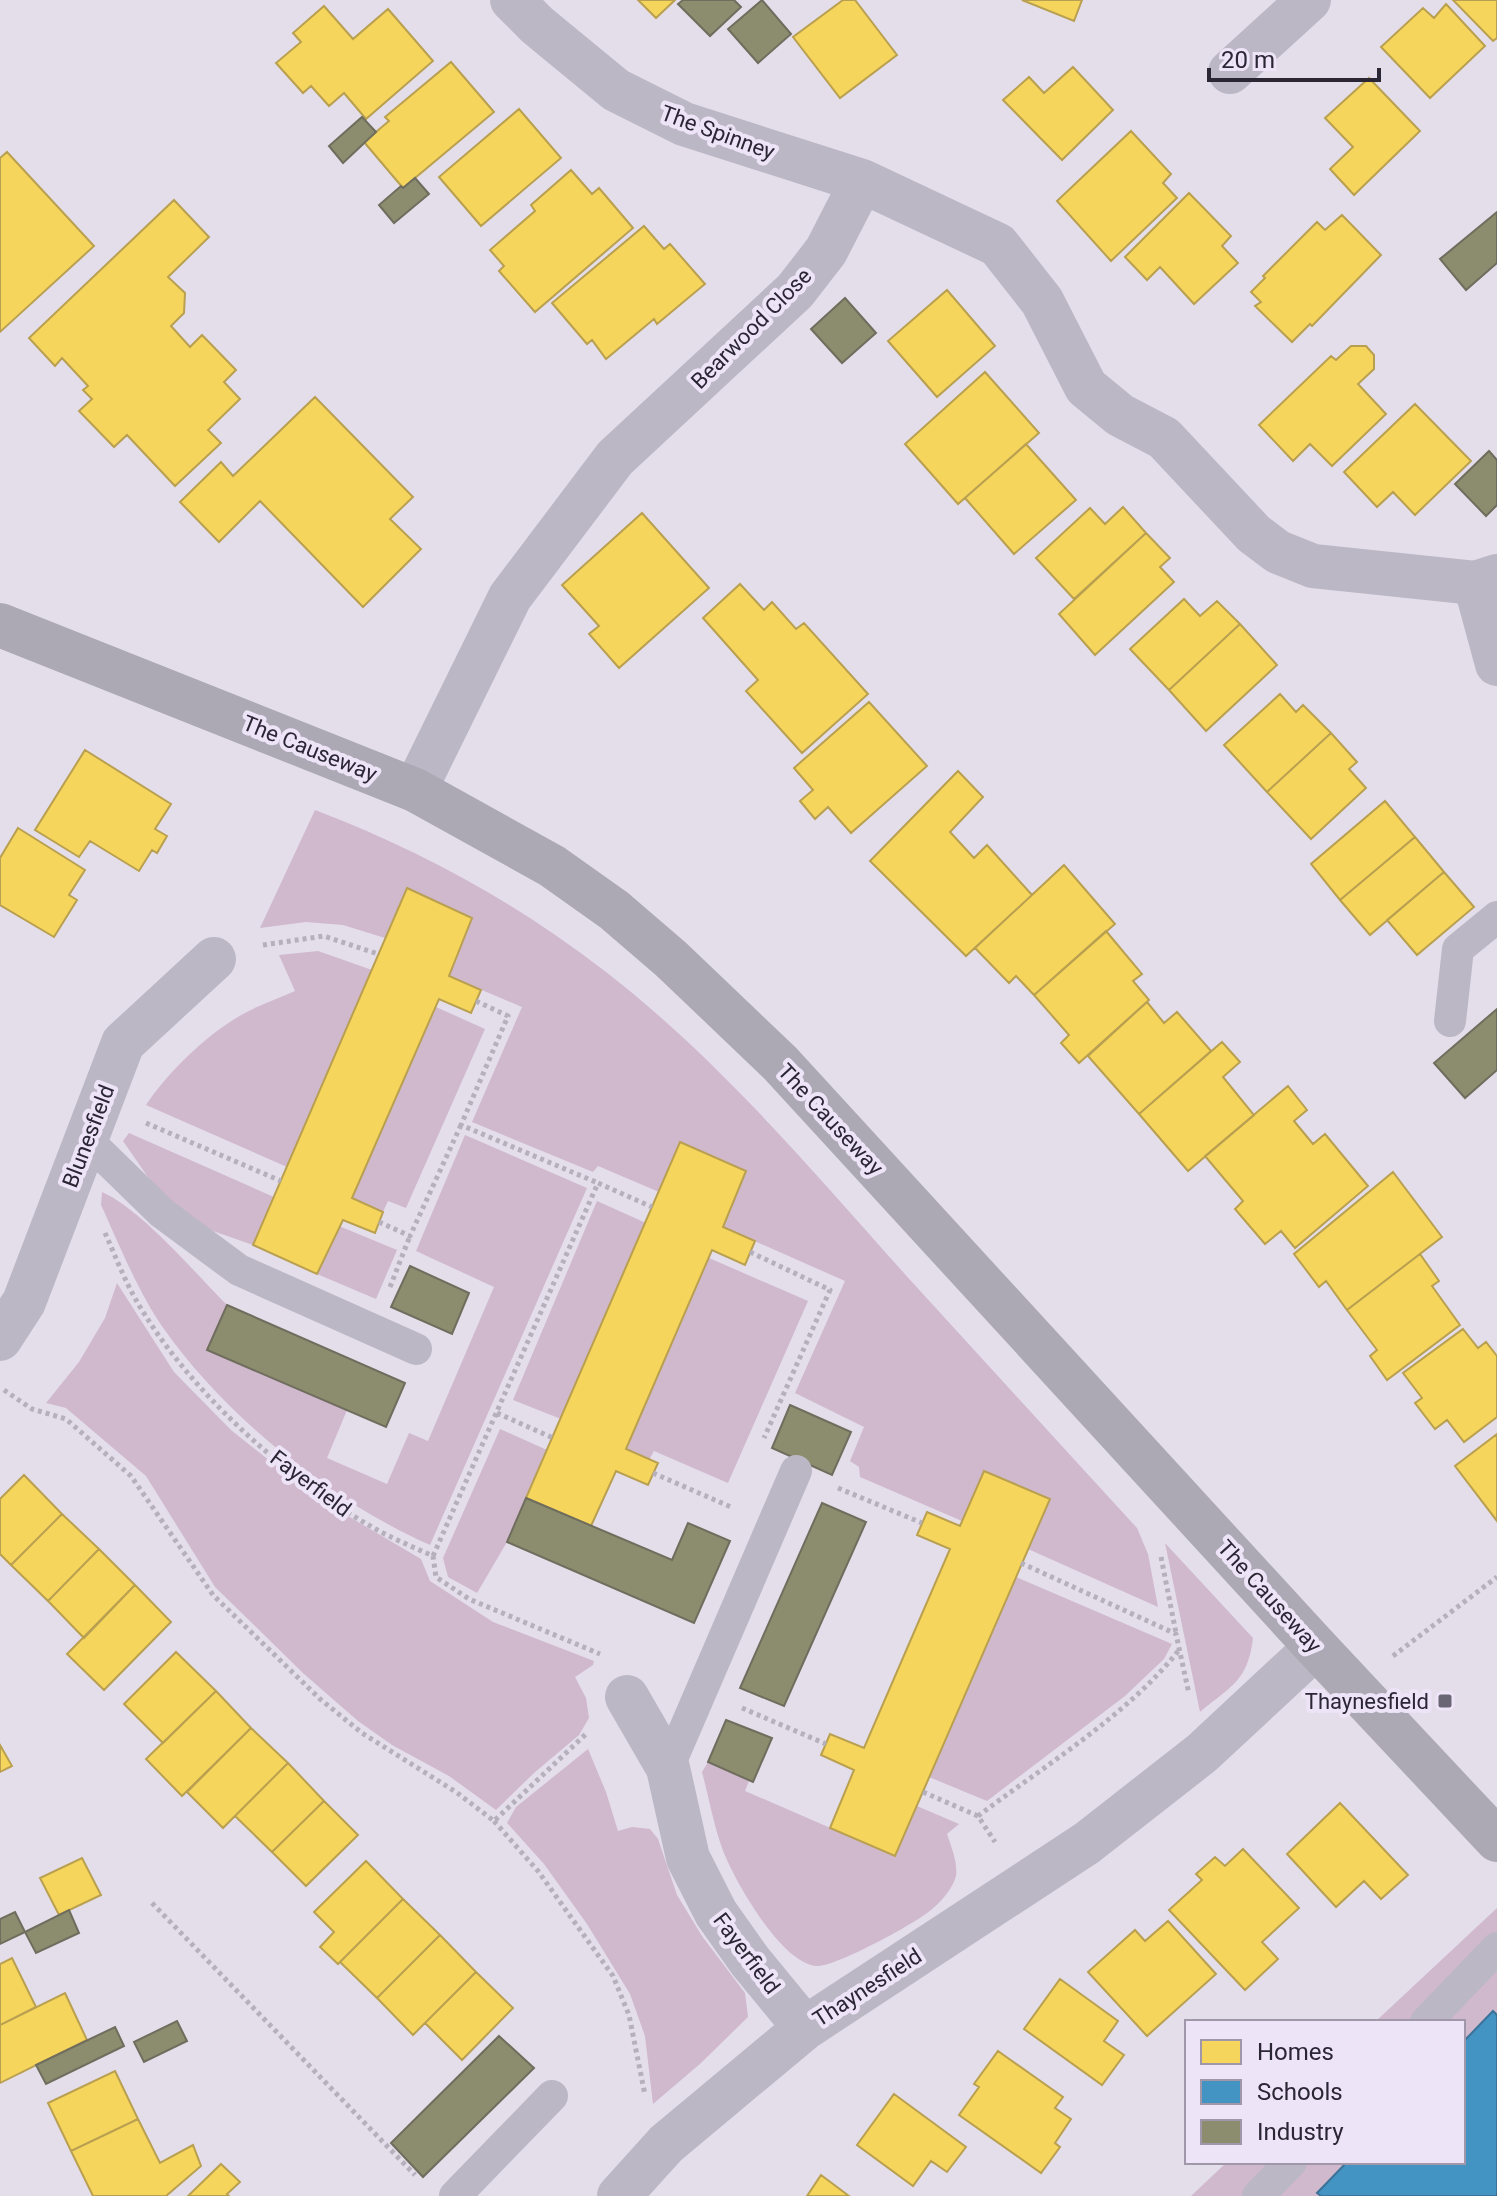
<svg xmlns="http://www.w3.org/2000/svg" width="1497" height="2196" font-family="Roboto,sans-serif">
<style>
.green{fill:#d0b8cd}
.homes{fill:#f6d55c;stroke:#b9a050;stroke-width:2}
.schools{fill:#4393c3;stroke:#3c7298;stroke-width:2}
.industry{fill:#8c8c6e;stroke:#6f6d5d;stroke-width:2}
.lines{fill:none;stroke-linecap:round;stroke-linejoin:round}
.path{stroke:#b5b0bc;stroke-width:5;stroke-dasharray:4 4;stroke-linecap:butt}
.lane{stroke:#bcb7c4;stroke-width:32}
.street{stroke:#bcb7c4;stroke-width:44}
.secondary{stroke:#aca8b4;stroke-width:44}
.poi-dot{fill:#6b6674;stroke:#eee4f8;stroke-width:3}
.labels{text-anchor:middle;stroke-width:8;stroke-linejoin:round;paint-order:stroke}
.street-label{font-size:22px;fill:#2a2634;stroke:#eee4f8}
.poi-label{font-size:22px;fill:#2a2634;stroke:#eee4f8;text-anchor:end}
</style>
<rect width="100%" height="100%" fill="#e4deeb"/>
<path class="green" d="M315,810C420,850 517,903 606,972C721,1061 815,1174 912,1282C987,1364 1062,1446 1137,1528L1148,1554L1158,1607L1028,1549L1049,1498L984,1471L962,1521L860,1477L859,1467L850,1461L864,1427L795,1393L845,1281L723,1227L746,1171L681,1142L659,1192L598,1166L593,1172L472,1122L522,1007L449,976L472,918L407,888L385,938L343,925L306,922L260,928Z
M318,951L372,970L287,1167L146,1105C168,1072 207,1034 243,1014C259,1005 277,999 295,991L279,955Z
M436,1007L485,1029L406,1208L388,1201L383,1212L352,1198Z
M129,1133L274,1197L253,1245L213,1231L161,1196L123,1141Z
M465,1135L587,1188L430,1545C332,1502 226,1417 164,1329C139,1294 119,1244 101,1205L102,1192C142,1210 194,1272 227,1305L208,1350L347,1410L327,1458L387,1484L409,1433L428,1441L494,1287L416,1251Z
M597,1201L646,1223L561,1419L513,1400Z
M339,1226L397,1250L376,1299L317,1274Z
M709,1258L808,1301L728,1483L654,1451L649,1460L626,1449Z
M117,1283L174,1372L231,1430L314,1496L421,1559L430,1581L493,1622L594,1661L593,1665L575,1677L586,1698L589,1718L579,1735L534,1773L496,1810L449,1776L392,1745L358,1721L304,1674L215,1587L146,1476L66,1408L46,1403L79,1362L105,1318Z
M500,1429L547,1450L507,1542L477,1593L448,1577L443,1558Z
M1165,1543L1253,1638C1248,1681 1231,1686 1200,1712Z
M1016,1577L1172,1644L1164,1659L1125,1696L987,1801L929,1777Z
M588,1749L606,1792L618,1831L632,1827L650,1829L658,1839L677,1895L702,1936L745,1993L748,2017L701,2063L653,2104L645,2036L630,1994L587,1924L544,1864L507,1823L516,1807Z
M708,1762L749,1781L745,1791L895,1856L917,1806L959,1824L947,1834C951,1846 958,1863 956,1876C953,1888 941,1902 931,1910C916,1923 834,1968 816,1966C782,1962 740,1889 727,1860C715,1834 710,1801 702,1772Z
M1497,1908V2015L1493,2011L1463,2042V2022H1375Z
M1227,2162H1347L1318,2192L1321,2196H1191Z"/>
<path class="homes" d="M638,0H675L656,18Z
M843,0H855L897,55L840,98L793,37Z
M1022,0H1082L1074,21Z
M1453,0H1497V38L1493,41Z
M1446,4L1485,46L1430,98L1381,47L1423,8L1434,18Z
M324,6L353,39L388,9L433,61L366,119L344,93L329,106L311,86L303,93L276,63L301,42L293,33Z
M451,62L494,112L403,188L364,142L389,121L385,117Z
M1073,67L1113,110L1062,160L1003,100L1029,77L1044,93Z
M1369,78L1420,131L1354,195L1330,169L1353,147L1325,118Z
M519,109L561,158L481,226L439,177Z
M1131,131L1171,174L1163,183L1177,198L1111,261L1057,201Z
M7,152L94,246L0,332V158Z
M571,170L592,194L599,188L633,228L535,312L499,271L504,266L490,250L535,211L531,205Z
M1189,193L1231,236L1222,246L1238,263L1194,304L1160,267L1147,280L1125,257Z
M174,200L209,237L168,277L185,293L184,313L171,326L190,347L202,335L236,370L224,382L240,399L208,430L221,443L175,486L127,435L114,447L79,411L92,399L83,390L88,386L62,358L55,366L29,338Z
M1342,215L1381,255L1312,326L1310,324L1292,342L1255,306L1261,302L1251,292L1265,278L1263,276L1317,222L1325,230Z
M644,226L664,249L670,244L705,284L657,324L654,319L606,359L592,340L587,344L552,303Z
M947,290L995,346L937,397L888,341Z
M1351,346H1366L1374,355V369L1358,384L1386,414L1332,466L1310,444L1293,461L1259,425L1331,356L1336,360Z
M985,372L1039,433L958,504L905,444Z
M315,397L413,497L390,519L421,549L363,607L260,501L219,542L180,502L221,462L233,476Z
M1415,404L1471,461L1415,515L1393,492L1377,507L1344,472Z
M1026,444L1076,500L1014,554L965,498Z
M1123,507L1146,533L1074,599L1036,558L1090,508L1105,524Z
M642,513L709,588L619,668L589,634L599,626L562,585Z
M1146,533L1170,558L1160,567L1174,582L1095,655L1059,614Z
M740,584L764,610L772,602L796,629L804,623L868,694L802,753L746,691L758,680L703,618Z
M1184,599L1200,616L1217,601L1240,624L1169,690L1130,649Z
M1240,624L1277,665L1206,731L1169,690Z
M1280,694L1296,712L1303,705L1331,733L1267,792L1224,745Z
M869,702L927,766L851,833L828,807L815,819L800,801L813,790L794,768Z
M1331,733L1357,762L1349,769L1366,788L1311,839L1267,792Z
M85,750L171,804L155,829L167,836L157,853L152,850L139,871L90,841L79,857L35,830Z
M958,771L983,797L950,832L974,858L987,845L1032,895L966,956L870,861Z
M1385,801L1415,837L1340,900L1311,864Z
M18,828L85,870L69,895L77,900L54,937L0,905V858Z
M1415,837L1444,872L1370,935L1340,900Z
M1064,865L1115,924L1034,995L1016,976L1009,983L975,948Z
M1444,872L1474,907L1417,955L1387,920Z
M407,888L472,918L449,976L481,990L471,1013L439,999L352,1198L383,1212L375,1233L343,1220L317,1274L253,1245Z
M1106,931L1142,974L1133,981L1149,1000L1079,1063L1061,1043L1069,1035L1034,995Z
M1147,1002L1164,1023L1177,1012L1211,1051L1139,1114L1088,1056Z
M1222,1042L1240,1062L1223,1077L1254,1115L1188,1171L1139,1114Z
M1288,1086L1307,1110L1294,1121L1313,1144L1325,1134L1368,1186L1295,1248L1281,1231L1265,1244L1235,1209L1243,1201L1205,1156Z
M680,1142L746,1171L723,1227L755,1241L745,1265L712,1250L626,1449L658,1463L648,1485L616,1471L591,1526L526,1498Z
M1393,1172L1442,1237L1347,1310L1326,1281L1319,1287L1294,1254Z
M1420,1254L1439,1281L1432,1286L1460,1325L1387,1380L1370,1356L1377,1350L1347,1310Z
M1463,1329L1478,1348L1486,1342L1497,1356V1417L1464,1442L1447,1420L1435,1429L1415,1403L1422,1398L1403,1373Z
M1497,1434V1521L1455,1466Z
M984,1471L1050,1499L895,1856L830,1828L854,1770L821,1755L830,1734L864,1748L950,1549L917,1535L927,1512L960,1526Z
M24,1475L62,1514L11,1565L0,1554V1499Z
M62,1514L99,1549L48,1601L11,1565Z
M99,1549L135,1585L84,1638L48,1601Z
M135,1585L171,1622L104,1690L67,1654Z
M176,1652L216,1691L163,1743L124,1704Z
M216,1691L251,1728L182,1796L146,1759Z
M251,1728L288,1763L223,1828L187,1792Z
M0,1745L12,1766L0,1772Z
M288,1763L324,1801L272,1852L235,1816Z
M324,1801L358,1835L306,1886L272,1852Z
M1340,1803L1408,1875L1381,1899L1364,1881L1336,1907L1287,1854Z
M1243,1849L1299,1908L1262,1942L1278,1959L1245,1990L1169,1910L1202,1880L1196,1874L1215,1857L1225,1866Z
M82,1858L101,1895L59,1915L40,1878Z
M366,1861L403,1899L338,1964L320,1947L334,1932L314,1912Z
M403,1899L440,1935L377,1998L340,1962Z
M1168,1921L1216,1974L1147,2036L1088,1972L1135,1930L1145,1941Z
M440,1935L476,1972L413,2035L377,1998Z
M12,1958L36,2007L0,2025V1964Z
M476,1972L513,2008L462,2060L425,2023Z
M1060,1979L1118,2021L1104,2041L1124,2055L1102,2085L1024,2029Z
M65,1993L87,2040L0,2083V2025Z
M998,2051L1063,2097L1055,2108L1071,2119L1055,2143L1060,2147L1041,2173L959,2115L979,2087L974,2084Z
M115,2071L138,2119L71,2151L48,2103Z
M894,2094L966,2147L947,2172L931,2161L913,2186L857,2145Z
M138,2119L160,2163L193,2145L201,2166L166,2196H93L71,2151Z
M221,2164L240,2182L227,2194L229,2196H188Z
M821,2175L849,2196H807Z"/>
<path class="schools" d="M1493,2011L1497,2015V2196H1321L1317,2193L1347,2162H1463V2042Z"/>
<path class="industry" d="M683,0H734L741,7L710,36L678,4Z
M762,0L791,34L758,63L728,29Z
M362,117L376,132L343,163L329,146Z
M415,178L429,194L394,223L379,205L401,186L403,188Z
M1497,212V263L1466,290L1440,259Z
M845,298L876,333L842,363L811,329Z
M1489,451L1497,460V505L1486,516L1455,484Z
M1497,1009V1070L1465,1098L1434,1063Z
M410,1266L469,1293L452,1334L391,1307Z
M227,1305L405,1383L386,1427L207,1350Z
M790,1405L851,1432L832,1475L772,1448Z
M526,1498L672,1560L688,1523L730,1541L694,1623L507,1542Z
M822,1503L866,1522L784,1706L740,1688Z
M726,1720L772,1738L753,1782L708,1762Z
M69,1910L79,1933L36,1953L25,1932Z
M15,1912L25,1932L0,1944V1919Z
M177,2021L187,2041L144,2062L134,2042Z
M115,2027L124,2046L46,2084L36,2065Z
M499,2036L534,2068L423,2177L391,2143Z"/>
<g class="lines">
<path class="path" d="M263,945L324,936L378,954
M476,1001L508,1016L461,1125L598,1183
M146,1123L281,1181
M379,1222L410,1236L461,1125
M105,1233C115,1255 124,1279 136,1300C187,1389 283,1476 372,1527C391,1538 413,1547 433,1556L436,1577L469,1599L600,1654
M750,1252L830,1290L764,1438
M390,1287L410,1236
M4,1390L32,1409L66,1419L131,1476L213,1595L320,1699L362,1733L456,1792L494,1821L587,1733
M497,1413L553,1438
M653,1473L731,1507
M838,1488L922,1523
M433,1556L598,1183L652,1207
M1161,1557L1176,1633
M1021,1563L1176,1634L1189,1694
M1393,1656L1497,1577
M742,1708L826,1744
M923,1792L978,1816L995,1842
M978,1816C1044,1766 1128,1715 1179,1650
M494,1821L538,1871L613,1976L629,2015L645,2095
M152,1903L415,2175"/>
<path class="lane" d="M1450,1021L1458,949L1497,917
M87,1140L162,1213L239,1270L416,1349
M668,1768L796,1471
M1426,2022L1497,1948
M455,2196L552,2096
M1258,2196L1291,2162"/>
<path class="street" d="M512,0L537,25L616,90L684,124L862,181
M1230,72L1309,0
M1497,576L1475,583L1497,664
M415,790L510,597L615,458L795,291L826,251L862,181L998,245L1042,301L1086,387L1120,415L1164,438L1254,534L1278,552L1313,566L1475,583
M0,1339L24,1302L123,1043L214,959
M627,1697L668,1768L688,1858L716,1913L750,1961L805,2028
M619,2196L666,2144L805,2028L1087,1843L1202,1753L1316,1647"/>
<path class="secondary" d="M0,625L415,790L552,866L614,910L671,959L780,1063L1316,1647L1497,1840"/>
</g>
<rect class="poi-dot" x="1437" y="1693" width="16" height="16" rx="4"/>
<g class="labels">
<g class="street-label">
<text transform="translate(718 132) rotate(20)" y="8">The Spinney</text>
<text transform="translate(751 328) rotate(-45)" y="8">Bearwood Close</text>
<text transform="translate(310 748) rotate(22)" y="8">The Causeway</text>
<text transform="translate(831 1119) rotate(47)" y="8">The Causeway</text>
<text transform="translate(88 1136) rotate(-69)" y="8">Blunesfield</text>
<text transform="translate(311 1483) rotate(37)" y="8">Fayerfield</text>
<text transform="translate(1270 1596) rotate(48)" y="8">The Causeway</text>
<text transform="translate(747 1953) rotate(53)" y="8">Fayerfield</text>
<text transform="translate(867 1987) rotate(-33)" y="8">Thaynesfield</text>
</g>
<g class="poi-label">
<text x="1429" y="1709">Thaynesfield</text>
</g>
</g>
<rect x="1185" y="2020" width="280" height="144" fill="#eee4f8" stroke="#a098aa" stroke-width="2"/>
<rect x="1201" y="2040" width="40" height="24" fill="#f6d55c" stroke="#a098aa" stroke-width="2"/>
<text x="1257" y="2060" font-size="24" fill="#2a2634">Homes</text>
<rect x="1201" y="2080" width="40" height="24" fill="#4393c3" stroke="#a098aa" stroke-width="2"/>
<text x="1257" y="2100" font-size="24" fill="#2a2634">Schools</text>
<rect x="1201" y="2120" width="40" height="24" fill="#8c8c6e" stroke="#a098aa" stroke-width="2"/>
<text x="1257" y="2140" font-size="24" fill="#2a2634">Industry</text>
<path d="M1209 68v12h170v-12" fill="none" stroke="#2a2634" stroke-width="4"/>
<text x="1221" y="68" font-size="24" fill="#2a2634" stroke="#eee4f8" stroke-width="6" paint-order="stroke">20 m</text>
</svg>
